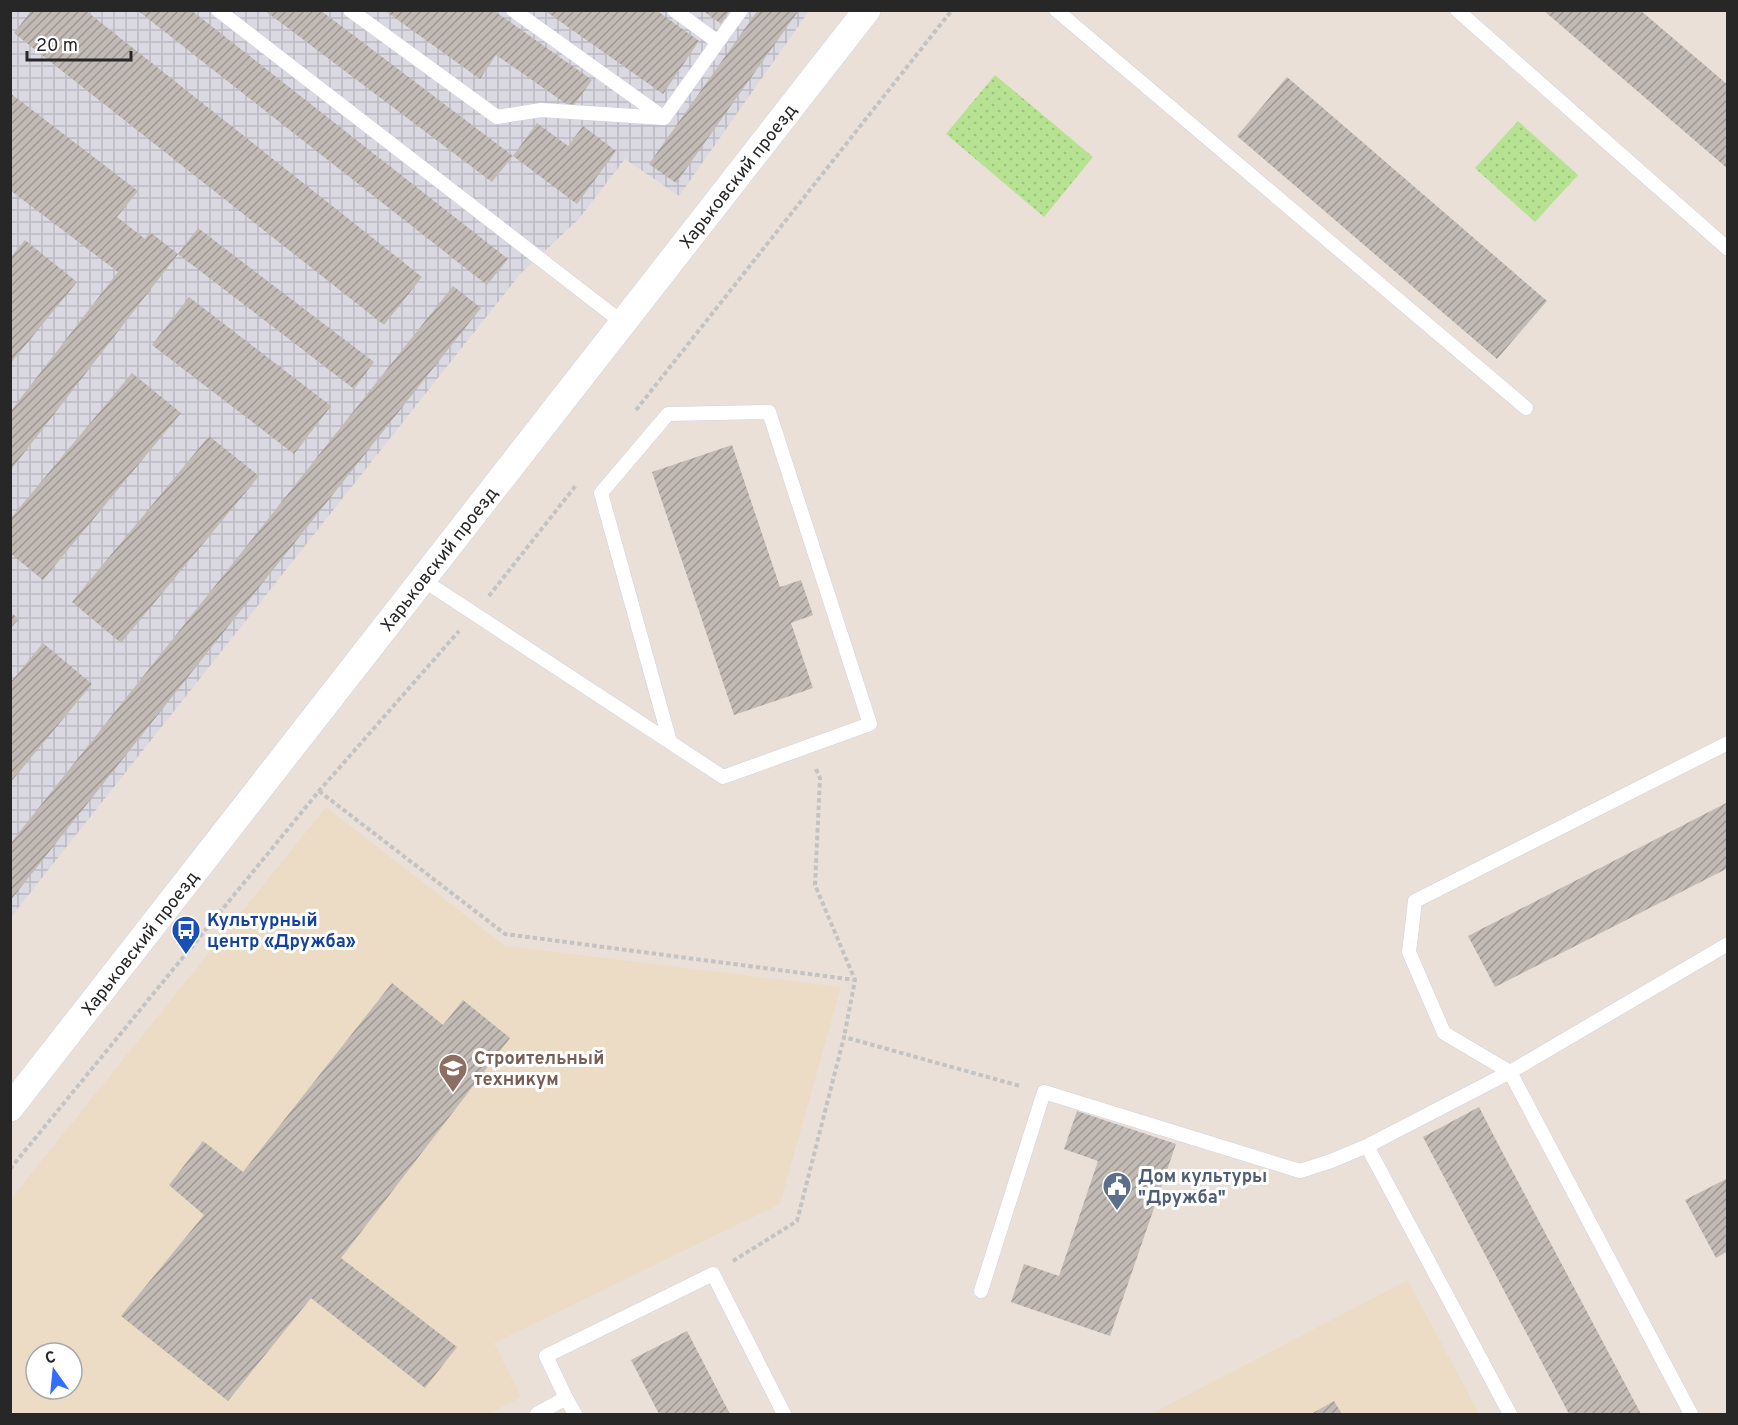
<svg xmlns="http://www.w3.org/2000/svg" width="1738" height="1425" font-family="Overpass,sans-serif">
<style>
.industrial{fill:url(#industrial-grid)}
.education{fill:#ecdcc6;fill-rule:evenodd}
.park{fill:url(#park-dots)}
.building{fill:url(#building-hatch)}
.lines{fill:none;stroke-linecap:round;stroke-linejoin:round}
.lane-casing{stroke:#cdd3e0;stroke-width:15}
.street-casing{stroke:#cdd3e0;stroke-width:28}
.path{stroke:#c3c3c3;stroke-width:4;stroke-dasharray:4.5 3;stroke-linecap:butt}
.lane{stroke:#fff;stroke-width:14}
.street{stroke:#fff;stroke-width:27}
.labels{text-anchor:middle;stroke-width:6;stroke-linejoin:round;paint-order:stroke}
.street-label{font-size:18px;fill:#272727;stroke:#fff}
.transit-label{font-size:18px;font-weight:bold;fill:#164399;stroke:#fff;text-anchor:start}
.education-label{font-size:18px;font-weight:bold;fill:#785e54;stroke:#fff;text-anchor:start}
.service-label{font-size:18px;font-weight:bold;fill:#4e5e75;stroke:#fff;text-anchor:start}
</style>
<defs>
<pattern id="industrial-grid" width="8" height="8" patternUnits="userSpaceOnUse" patternTransform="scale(1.5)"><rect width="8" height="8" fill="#dad9e2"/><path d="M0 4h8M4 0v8" fill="none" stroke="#bbbac2"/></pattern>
<pattern id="park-dots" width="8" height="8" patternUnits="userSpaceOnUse" patternTransform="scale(1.5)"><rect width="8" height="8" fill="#b6e292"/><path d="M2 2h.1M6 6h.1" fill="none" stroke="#9cc27e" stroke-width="1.8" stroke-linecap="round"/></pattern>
<pattern id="building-hatch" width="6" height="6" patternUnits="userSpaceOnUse" patternTransform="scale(1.5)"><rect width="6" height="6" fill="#c2bab4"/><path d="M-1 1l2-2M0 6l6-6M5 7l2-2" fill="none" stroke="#9e9792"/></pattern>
</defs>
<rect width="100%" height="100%" fill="#eae0d7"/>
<path class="industrial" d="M11,11H809L679,196L625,159L578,220L521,273L11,917Z"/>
<path class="education" d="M326,807L505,946L841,987L780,1204L494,1343L521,1397L489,1414H16L10,1405V1200ZM36,1353H72V1389H36Z
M1408,1280L1479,1414H1151Z"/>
<path class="park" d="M995,75L1093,157L1044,217L946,134Z
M1518,121L1578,175L1535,222L1475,168Z"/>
<path class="building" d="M32,10H85L422,277L384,325L14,33Z
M137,10H191L508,259L487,285Z
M264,10H320L513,156L492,182Z
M384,10H493L592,80L572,108L496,55L480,79Z
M544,10H656L699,41L663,94Z
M702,10H730L721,24Z
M758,10H799L676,183L649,164Z
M1543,10H1640L1728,85V169Z
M1287,77L1547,301L1497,359L1237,136Z
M10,93L138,191L117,217L145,239L150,232L178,254L10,471V412L118,272L10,190Z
M537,123L568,146L583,126L616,151L577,204L513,156Z
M198,228L374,362L354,389L178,254Z
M25,240L77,282L10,364V258Z
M453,286L481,308L10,901V844Z
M189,297L331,406L294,454L152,345Z
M132,373L181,413L43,580L10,553V519Z
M209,436L259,476L121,643L72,602Z
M732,445L780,587L801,580L813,615L791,623L813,688L734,715L652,472Z
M10,612L19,619L10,629Z
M43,643L92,684L10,783V683Z
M1728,802V868L1495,987L1468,936Z
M392,983L443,1025L463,1000L510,1038L341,1258L457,1347L425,1388L311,1298L228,1401L121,1316L204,1215L169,1185L203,1141L243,1172Z
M1479,1107L1496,1140L1641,1414H1569L1423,1137Z
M1077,1111L1176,1144L1110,1336L1011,1302L1024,1264L1059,1276L1098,1161L1064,1149Z
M1728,1178V1251L1716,1258L1685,1200Z
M687,1331L730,1414H659L631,1360Z
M1334,1401L1342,1414H1311Z"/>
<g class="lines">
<g class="lane-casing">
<path id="lane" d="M218,10L623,323
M350,10L497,117L541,110L664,118
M513,10L664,118L718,42L674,10
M1056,10L1526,408
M1457,10L1728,249
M718,42L741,10
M423,580L723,777L870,724L769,412L668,414L601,493L670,742
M1728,743L1415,901L1409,952L1444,1033L1510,1072L1728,944
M981,1291L1044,1092L1300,1171L1331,1161L1367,1146
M566,1398L546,1356L713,1274L784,1414
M537,1414L566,1398L575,1414
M1510,1414L1367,1146L1510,1072L1691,1414"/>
</g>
<g class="street-casing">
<path id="street" d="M10,1108L867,10"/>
</g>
<path class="path" d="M636,410L952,10
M489,596L577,484
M816,769L820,778L815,885L855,980L844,1037
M319,791L505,934L855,980
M10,1169L319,791L459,631
M733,1261L797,1221L844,1037L1020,1086"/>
<use href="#lane" class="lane"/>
<use href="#street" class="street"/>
</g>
<defs>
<g id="bus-pin" transform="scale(1.5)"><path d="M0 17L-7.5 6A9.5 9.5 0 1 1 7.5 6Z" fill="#1a4fb4" stroke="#fff"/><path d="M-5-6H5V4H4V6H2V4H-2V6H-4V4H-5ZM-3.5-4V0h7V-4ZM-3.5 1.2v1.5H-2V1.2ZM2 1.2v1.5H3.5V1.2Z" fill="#fff"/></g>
<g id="university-pin" transform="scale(1.5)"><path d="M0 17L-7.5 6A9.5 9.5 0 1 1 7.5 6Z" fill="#8d6e63" stroke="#fff"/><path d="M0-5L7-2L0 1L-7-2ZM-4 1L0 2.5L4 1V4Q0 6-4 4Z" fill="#fff"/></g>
<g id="civic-pin" transform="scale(1.5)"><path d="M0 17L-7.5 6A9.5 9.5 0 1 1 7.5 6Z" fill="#5c6f8a" stroke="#fff"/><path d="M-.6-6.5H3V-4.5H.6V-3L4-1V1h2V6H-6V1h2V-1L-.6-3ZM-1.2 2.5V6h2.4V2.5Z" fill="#fff"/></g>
</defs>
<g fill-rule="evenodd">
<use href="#bus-pin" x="186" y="930"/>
<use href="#university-pin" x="453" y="1068"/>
<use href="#civic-pin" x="1117" y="1186"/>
</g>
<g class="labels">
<g class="street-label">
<text transform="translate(738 176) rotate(-52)" y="6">Харьковский проезд</text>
<text transform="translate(439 559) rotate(-52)" y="6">Харьковский проезд</text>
<text transform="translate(140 943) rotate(-52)" y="6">Харьковский проезд</text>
</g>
<g class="transit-label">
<text x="207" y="926">Культурный<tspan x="207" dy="21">центр «Дружба»</tspan></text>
</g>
<g class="education-label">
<text x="474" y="1064">Строительный<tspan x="474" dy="21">техникум</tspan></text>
</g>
<g class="service-label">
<text x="1138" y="1182">Дом культуры<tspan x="1138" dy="21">"Дружба"</tspan></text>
</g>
</g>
<rect width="1738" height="1425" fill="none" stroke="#272727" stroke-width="24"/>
<g transform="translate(54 1371) rotate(345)"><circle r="28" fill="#ffffff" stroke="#a9a9a9" stroke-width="1.5"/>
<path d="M0-4.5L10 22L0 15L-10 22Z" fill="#336dfb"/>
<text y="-9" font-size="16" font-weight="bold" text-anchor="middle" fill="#272727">С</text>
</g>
<path d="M27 51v9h104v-9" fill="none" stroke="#272727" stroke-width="3"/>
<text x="36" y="51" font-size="18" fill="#272727" stroke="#ffffff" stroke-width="4.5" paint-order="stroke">20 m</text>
</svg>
